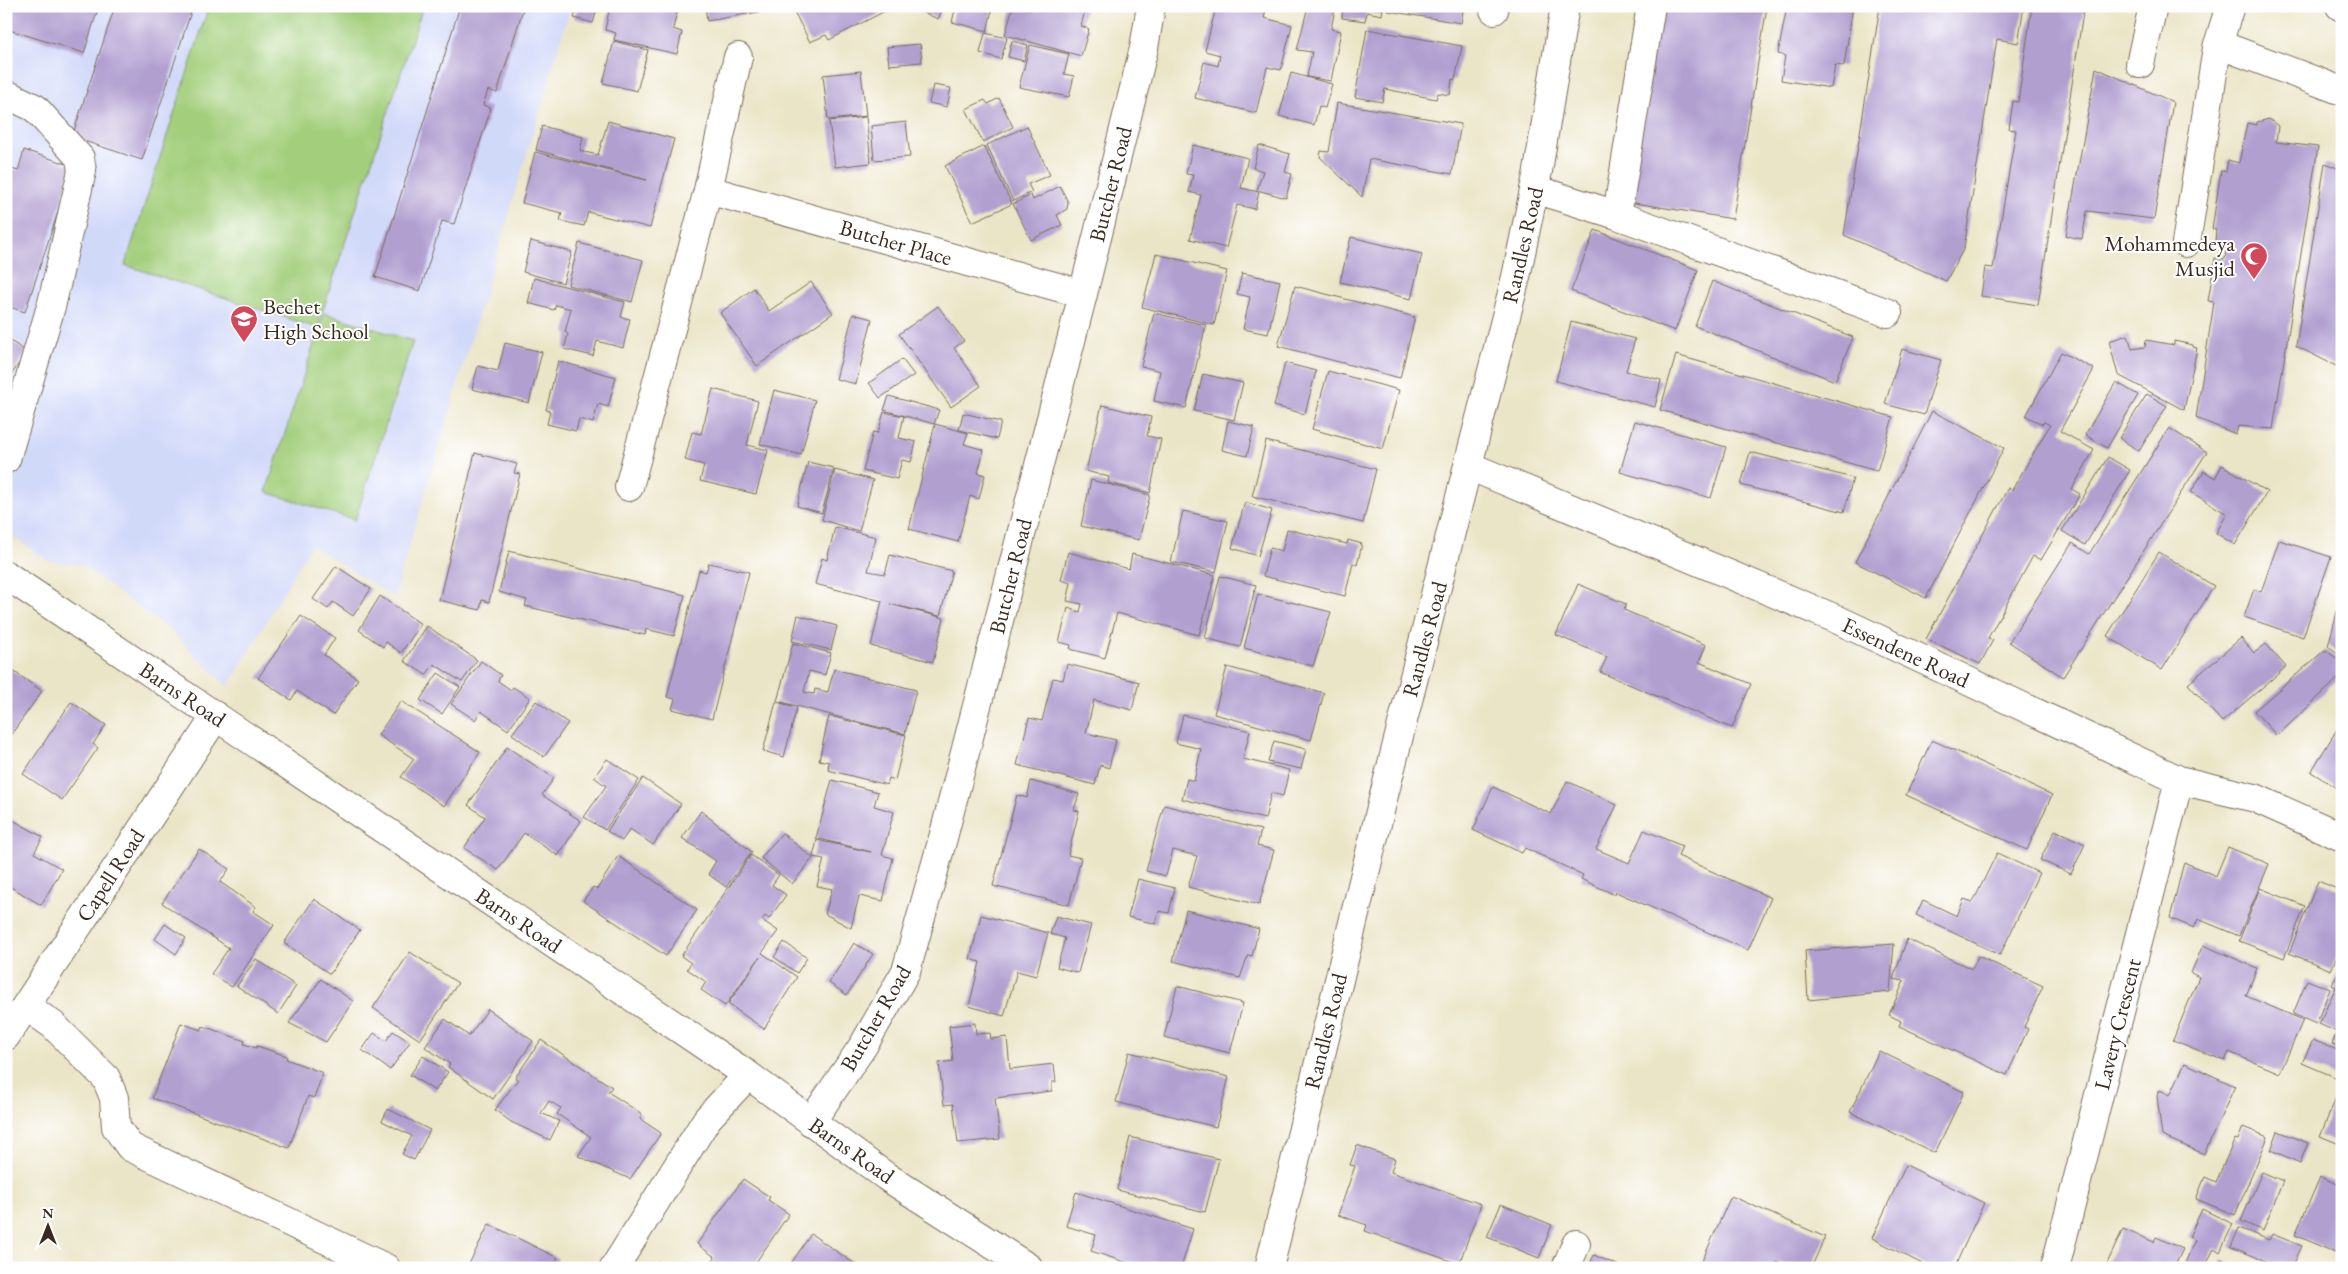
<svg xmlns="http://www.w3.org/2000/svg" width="2348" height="1274" font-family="'EB Garamond',serif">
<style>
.built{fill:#d1d9f9}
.green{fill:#a3cf7c;stroke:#6f7c4d}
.building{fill:#b19fd0}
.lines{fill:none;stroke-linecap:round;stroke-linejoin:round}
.minor-casing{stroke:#796b59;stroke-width:30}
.path{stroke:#796b59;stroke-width:3;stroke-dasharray:1 4;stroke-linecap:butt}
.minor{stroke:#fff;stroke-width:28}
.labels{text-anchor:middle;stroke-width:4;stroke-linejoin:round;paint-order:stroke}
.street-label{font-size:22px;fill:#3b2a1e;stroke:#fff}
.poi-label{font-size:22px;fill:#3b2a1e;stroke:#fff;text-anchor:end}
</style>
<rect width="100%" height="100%" fill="#fff"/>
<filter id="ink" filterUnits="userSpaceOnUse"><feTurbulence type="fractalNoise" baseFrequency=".02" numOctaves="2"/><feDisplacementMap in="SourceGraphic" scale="10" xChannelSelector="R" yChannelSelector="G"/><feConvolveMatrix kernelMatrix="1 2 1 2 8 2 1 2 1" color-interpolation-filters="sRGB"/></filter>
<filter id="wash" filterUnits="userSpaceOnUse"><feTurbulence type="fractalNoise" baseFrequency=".0096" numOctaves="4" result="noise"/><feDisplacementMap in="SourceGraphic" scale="20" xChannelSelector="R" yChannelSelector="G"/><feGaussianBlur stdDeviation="1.12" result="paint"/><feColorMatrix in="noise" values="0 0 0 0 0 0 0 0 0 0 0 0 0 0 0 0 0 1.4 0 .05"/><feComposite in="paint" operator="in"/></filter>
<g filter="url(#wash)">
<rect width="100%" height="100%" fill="#ebe5c7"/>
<path class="built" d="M6,6H571L394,597L311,545L228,687L168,629L82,565L48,561L6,532V387L30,351L6,335Z"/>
<path class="green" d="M209,6H423L317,328L125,265Z
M324,313L413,341L355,520L266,492Z"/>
<g id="blocks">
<path class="building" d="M9,6H99L84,53L6,29Z
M115,6H193L142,160L72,137Z
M460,6H524L497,93L488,90L483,105L491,108L454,224L442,221L420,291L375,277Z
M578,6H598L593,23L574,18Z
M610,6H643L660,12L661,6L678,8L673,29L682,32L677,54L614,40L616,33L605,30Z
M705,6H763L764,11L707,21Z
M791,6H883L885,11L829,40L826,35L810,42Z
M909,6H944L938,19Z
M956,6H993L987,31L952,22Z
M1013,6L1032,9L1033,6H1082L1081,10H1085L1081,26L1089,29L1081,56L1005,35Z
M1239,6H1267L1264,18L1292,25L1281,70L1267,67L1256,113L1195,98L1204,62L1218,66L1220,55L1205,51L1216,7L1237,12Z
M1308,6L1335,9L1331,29L1341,31L1331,81L1307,77L1312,52L1297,50Z
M1343,6H1383L1382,15L1367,12L1365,21L1342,18Z
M1389,6H1464L1461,23L1388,11Z
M1658,6H1767L1733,219L1629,202Z
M1787,6H1853L1844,66L1835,65L1831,88L1781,80L1785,56L1778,54Z
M1880,6H2024L2018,43L1997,39L1964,248L1946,281L1844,235Z
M2032,6H2084L2038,305L1981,296L1985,267L1993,268L2016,130L2009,129L2013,101L2018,102Z
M1367,29L1462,46L1455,80L1452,79L1450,95L1438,93L1436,99L1385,89L1382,102L1355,97Z
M985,33L1007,38L1001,59L980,53Z
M614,41L648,50L637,91L603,83Z
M1012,41L1028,45L1024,61L1008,57Z
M920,44L922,62L889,65L887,47Z
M1030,45L1069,54L1064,74L1074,76L1069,97L1019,87Z
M2096,68L2173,102L2154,219L2087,211L2082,239L2066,236Z
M861,71L866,116L828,120L823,75Z
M1291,73L1332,84L1325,108L1319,106L1314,125L1279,116Z
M933,85L951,88L947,107L929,103Z
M999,98L1013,127L983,142L966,109L985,100L988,104Z
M1337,103L1461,124L1452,174L1369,159L1362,197L1320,157L1321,151L1329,152Z
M866,117L871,163L835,167L829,121Z
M2269,119L2278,126L2276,142L2318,147L2273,429L2238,426L2236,434L2196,418L2214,302L2208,301L2215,258L2225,259L2227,243L2215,242L2216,230L2212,229L2221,170L2226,171L2228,160L2239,163L2247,123L2257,125V122Z
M608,121L674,139L650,228L588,212L584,226L560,221L562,213L522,203L535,152L647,180L536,150L542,126L583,137L580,151L598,155Z
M906,122L910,157L874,160L871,126Z
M1027,126L1050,175L1028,184L1032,192L1013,201L987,145Z
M1193,145L1248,158L1241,188L1259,192L1255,209L1237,205L1226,248L1190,239L1201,195L1189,192L1193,175L1186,174Z
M1259,145L1290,154L1285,172L1292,174L1286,198L1257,190L1263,171L1253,168Z
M984,146L1012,204L972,222L945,166Z
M24,150L73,166L25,312L6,306V167L18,171Z
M2325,163L2342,170V369L2296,346Z
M1060,186L1068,202L1067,209L1057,215L1062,225L1031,240L1013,204L1031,195L1033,200Z
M1595,230L1698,270L1675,331L1571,291Z
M1351,237L1422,254L1411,299L1340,282Z
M531,241L572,252L563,283L523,272Z
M579,243L643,260L632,302L568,285Z
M1156,254L1227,271L1214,325L1142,307Z
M1242,273L1280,281L1268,334L1243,329L1250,297L1237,294Z
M534,278L625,302L621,317L630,319L623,348L597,341L593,356L564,349L568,334L565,332L571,309L556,305L554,310L528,303Z
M1712,281L1853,337L1835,381L1695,326Z
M811,282L833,313L757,366L720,313L754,288L769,311Z
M1295,286L1415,317L1400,378L1278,346Z
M938,306L964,341L954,348L981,386L951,407L899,334Z
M1154,313L1206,325L1186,408L1154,401L1160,371L1141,366Z
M853,314L872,319L856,384L836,379Z
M1571,322L1635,339L1626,371L1661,380L1655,407L1556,381Z
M2128,335L2132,349L2145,347L2146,340L2174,345V341L2193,345V347L2197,348L2184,410L2118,375L2109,341Z
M6,338L27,352L11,375L6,372Z
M505,343L542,352L529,403L472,389L478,366L498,371Z
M1902,349L1941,360L1924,415L1885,404Z
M2061,352L2094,369L2060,431L2094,450L2072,489L2080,494L2041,560L2033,556L1988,638L1993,640L1980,664L1926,639L2008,488L2012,490L2050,425L2044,422L2042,424L2026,416Z
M1676,355L1893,417L1877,471L1660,410Z
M902,359L914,375L880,398L869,383Z
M558,361L616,377L608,407L598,404L593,423L579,419L576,431L547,424L550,411L546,410Z
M1285,363L1316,371L1305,414L1274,406Z
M1328,371L1399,390L1383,449L1312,429Z
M1203,374L1243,383L1234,420L1194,411Z
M2116,382L2138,395L2107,448L2085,435Z
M713,389L758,401L747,445L768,450L756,494L700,481L704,465L685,460L692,432L701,434Z
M774,390L815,400L801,455L760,444Z
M2147,394L2167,406L2139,451L2119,438Z
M889,396L939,410L934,424L884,410Z
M1102,405L1151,417L1147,436L1161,439L1150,493L1108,483L1109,477L1086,471Z
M1932,411L2004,448L1926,598L1855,562Z
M884,412L904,416L899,438L916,442L911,462L902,460L897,479L863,471L873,432L878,433Z
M963,413L1001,422L997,439L959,430Z
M1228,421L1254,427L1247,456L1222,450Z
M1635,421L1726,447L1711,498L1620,472Z
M935,424L968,433L964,444L984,450L978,473L985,475L979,499L970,496L958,542L909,529Z
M2169,428L2207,452L2063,677L2009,642L2072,543L2089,554Z
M1266,441L1376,469L1363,523L1252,496Z
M1750,452L1853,478L1844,512L1741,485Z
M475,453L517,464L514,473L520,474L489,602L482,600L480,610L439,600Z
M2108,457L2130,470L2085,545L2062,531Z
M808,462L834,468L822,513L797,506Z
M2222,465L2267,492L2235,545L2216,533L2227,514L2191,492L2204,471L2215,478Z
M835,470L873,480L859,531L822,520Z
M1091,480L1150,495L1139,540L1081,526Z
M1245,502L1272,510L1258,556L1232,548Z
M1183,511L1228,521L1216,572L1171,562Z
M835,527L876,537L868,571L885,574L890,555L952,571L940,616L890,604L944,618L933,662L871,646L882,601L815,584L822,558L827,560Z
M1287,529L1347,544L1348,540L1362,544L1357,565L1353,563L1345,596L1263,576L1270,548L1282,551Z
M2279,540L2331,557L2303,637L2244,617L2254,589L2261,592Z
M509,551L685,595L674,636L646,629L645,635L525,606L527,600L499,592Z
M1068,552L1129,569L1132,554L1215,575L1199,635L1117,613L1105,658L1070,649L1071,645L1059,642L1068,608L1080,612L1082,604L1067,601L1071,583L1061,580Z
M2159,552L2214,586L2162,670L2107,636Z
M709,563L749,572L712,719L672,709L675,699L667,697L699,570L706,572Z
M336,566L371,589L353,616L333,602L328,609L313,599Z
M1220,576L1256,585L1240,647L1205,638Z
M1578,584L1626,604L1624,610L1706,645L1699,662L1751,684L1732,728L1600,672L1607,657L1556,635Z
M1258,594L1331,612L1313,666L1244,648Z
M380,596L421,624L401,653L386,642L383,647L359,630Z
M2341,597H2342V656L2328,646Z
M798,615L837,626L831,650L792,641Z
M301,616L335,638L324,655L358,679L333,715L297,691L291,700L258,678Z
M427,626L477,660L462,682L434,664L426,675L404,661Z
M2241,638L2254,653L2266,644L2286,667L2222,722L2188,684Z
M793,643L831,653L825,675L809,671L804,692L814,694L815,689L828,692L834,669L916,690L905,734L777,701Z
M2325,650L2342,662V675L2277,736L2254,711Z
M481,661L501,675L498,681L511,690L513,687L530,698L508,730L481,711L475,720L451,704Z
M1067,664L1139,682L1132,710L1094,700L1086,733L1116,740L1109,768L1100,765L1095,785L1017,765L1029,718L1042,721L1053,678L1063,680Z
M6,666L42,691L6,742Z
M1227,667L1324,693L1311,740L1214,714Z
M438,673L460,687L442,714L420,700Z
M401,701L480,752L444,806L401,777L414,759L378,735Z
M536,701L568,723L544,757L512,734Z
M71,702L106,725L93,744L98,748L62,800L23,774Z
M776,702L797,707L784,757L763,751Z
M1183,715L1250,731L1243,759L1289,770L1283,796L1271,793L1265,819L1182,799L1187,779L1194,781L1201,749L1176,743Z
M829,716L906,735L895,780L889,778L887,785L828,770L829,762L819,760Z
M2342,721V791L2311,772Z
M1932,740L2052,795L2027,850L1906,795Z
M1274,741L1306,749L1301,769L1268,762Z
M507,747L554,778L542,795L581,821L558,856L524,833L498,870L464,848L485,817L468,805Z
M607,759L639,780L605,830L584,817L606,786L594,777Z
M643,778L681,804L653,845L630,829L622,841L607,831Z
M832,780L878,792L874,806L894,812L882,855L893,858L883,901L859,896L851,928L825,914L832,889L817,886L824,859L813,857L817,840L871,852L816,838Z
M1031,781L1079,794L1074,810L1079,811L1068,855L1081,858L1069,905L993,886L1017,795L1027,798Z
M1567,781L1617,805L1596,849L1629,863L1644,830L1682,846L1678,856L1771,898L1748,950L1616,892L1615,895L1581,879L1583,875L1525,848L1522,853L1473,830L1493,787L1551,814Z
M1164,805L1261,830L1257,846L1274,850L1259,905L1188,887L1197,856L1173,850L1166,876L1146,871Z
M701,811L752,852L726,887L708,874L716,861L682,838Z
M6,816L43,837L34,853L62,869L41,905L6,884Z
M2055,830L2085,844L2071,874L2040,860Z
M782,833L813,858L792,884L761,858Z
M2228,847L2269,864L2239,936L2198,919L2194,928L2170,918L2184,862L2216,876Z
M199,849L229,869L220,882L256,907L253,911L274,925L232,987L211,974L229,948L162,903Z
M1997,853L2039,873L2000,955L1916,915L1923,900L1957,916L1964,899L1973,902Z
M751,855L779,875L772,885L786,895L769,919L765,916L762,920L778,931L762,953L797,977L764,1029L728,1004L760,957L725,1006L701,990L706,982L687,969L691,963L681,956Z
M618,856L697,910L666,956L583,901L593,887L597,889Z
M1138,879L1175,888L1169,913L1159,911L1156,924L1128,917Z
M2318,881L2342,891V945L2331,970L2289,953Z
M2260,888L2305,906L2284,958L2239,941Z
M314,899L360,930L330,974L284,943Z
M1186,910L1259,929L1252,956L1248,955L1240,978L1173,961Z
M981,915L1048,933L1036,976L1017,971L1004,1016L969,1006L980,962L970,959Z
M1056,916L1091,925L1078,973L1057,967L1065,938L1050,934Z
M165,924L186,938L176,954L155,939Z
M1907,939L1972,969L1978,956L2043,986L2024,1027L2028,1029L2007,1075L1899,1026L1901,1021L1889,1015L1904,981L1893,979Z
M784,942L807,958L797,973L774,957Z
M854,943L873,954L847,995L829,983Z
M1894,944L1890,992L1808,1000L1805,951Z
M2203,945L2257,968L2246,996L2303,1020L2280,1073L2229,1052L2225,1061L2173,1040L2199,977L2191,973Z
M410,952L458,983L420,1040L373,1008Z
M256,959L296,986L278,1014L237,986Z
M2342,964V1049L2332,1044L2337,1032L2319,1024L2336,987L2332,985Z
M321,979L353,1001L326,1042L289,1023Z
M2307,980L2330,989L2316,1024L2293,1014Z
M1177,986L1243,1003L1230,1053L1164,1037Z
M488,1009L533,1041L493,1099L448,1067L450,1064L425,1047L445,1019L469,1036Z
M181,1023L201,1030L203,1026L245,1041L244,1044L256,1048L257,1046L287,1056L286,1059L323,1073L314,1098L308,1096L289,1148L152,1098Z
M975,1023L976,1034L990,1033L991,1039L1007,1037L1010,1069L1054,1064L1056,1082H1052V1091L995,1098L1000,1139L958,1143L953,1104L944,1105L939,1063L953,1061L949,1026Z
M393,1031L410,1042L390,1070L362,1050L374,1033L386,1041Z
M541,1040L612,1087L608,1092L642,1114L640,1119L661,1133L630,1179L578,1156L591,1137L557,1114L561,1108L549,1101L541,1113L559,1121L550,1140L511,1122L495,1110L518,1079L515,1078Z
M2313,1040L2342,1052V1080L2302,1063Z
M1879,1051L1964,1092L1935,1153L1850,1112Z
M1129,1052L1229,1077L1216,1127L1116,1102Z
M423,1056L448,1072L435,1091L410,1075Z
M2185,1063L2235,1086L2204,1154L2162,1136L2157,1096L2160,1090L2170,1095Z
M2342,1084V1145L2320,1136Z
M388,1109L430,1130L414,1160L402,1154L412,1136L382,1121Z
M2243,1127L2268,1137L2235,1215L2196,1199L2205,1177L2216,1182L2235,1139L2238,1140Z
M2278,1131L2308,1143L2300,1163L2271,1150Z
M1130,1137L1219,1159L1205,1212L1117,1190Z
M1357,1145L1395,1159L1391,1172L1481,1204L1459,1264L1365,1231L1367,1225L1338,1215L1355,1166L1350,1165Z
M1906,1165L1984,1203L1954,1268H1930L1872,1238Z
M2262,1172L2283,1181L2263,1231L2241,1221Z
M2320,1177L2342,1186V1255L2295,1235Z
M743,1179L770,1197L768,1200L789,1214L752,1268H708L715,1257L697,1244Z
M1076,1192L1193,1229L1181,1268H1143L1091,1251L1096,1235L1066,1226Z
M1731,1196L1825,1237L1811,1268H1791L1777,1262L1775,1268H1699Z
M1501,1204L1552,1225L1539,1258L1487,1237Z
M2202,1209L2233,1224L2220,1252L2214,1248L2205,1268H2183L2195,1240L2189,1237Z
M489,1224L558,1258L553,1268H467Z
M2239,1228L2269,1240L2272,1234L2302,1246L2292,1268H2283L2231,1247Z
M2123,1229L2154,1242L2156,1237L2183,1249L2174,1268H2105Z
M811,1234L861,1268H788Z
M1594,1255L1624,1268H1588Z
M2221,1259L2240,1268H2217Z"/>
</g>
</g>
<g filter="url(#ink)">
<use href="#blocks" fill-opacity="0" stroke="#796b59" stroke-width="1"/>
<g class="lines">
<g class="minor-casing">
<path id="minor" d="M2340,6L2342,7
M1494,10V6
M2218,44L2342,91
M2140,64L2153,6
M6,94L35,108L80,158L82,171L52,303L6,459
M1534,189L1617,215L1888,313
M708,190L1083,294
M1617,215L1651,6
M2186,243L2217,48L2230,6
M1469,466L1834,618L2179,780L2255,798L2342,837
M629,487L708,190L738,57
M6,575L748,1075L887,1177L1029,1268
M26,1006L53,1025L106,1078L114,1098L116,1127L130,1147L386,1268
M6,1036L216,716
M811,1122L863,1046L906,971L943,838L1083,294L1144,48L1151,6
M614,1268L707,1119L748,1075
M1269,1268L1384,795L1516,277L1538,171L1565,6
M1566,1268L1576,1244
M2055,1268L2179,780"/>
</g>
<path class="path" d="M658,1261V1268"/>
<use href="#minor" class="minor"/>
</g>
</g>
<defs>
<g id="mosque-pin" transform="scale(1.4375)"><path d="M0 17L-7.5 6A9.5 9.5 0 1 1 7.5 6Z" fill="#d1495b" stroke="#fff"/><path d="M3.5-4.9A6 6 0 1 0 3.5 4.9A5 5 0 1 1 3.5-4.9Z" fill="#fff"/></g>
<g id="school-pin" transform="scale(1.4375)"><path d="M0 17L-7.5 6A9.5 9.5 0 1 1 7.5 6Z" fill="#d1495b" stroke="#fff"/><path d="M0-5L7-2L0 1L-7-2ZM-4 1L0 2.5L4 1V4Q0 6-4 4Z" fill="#fff"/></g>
</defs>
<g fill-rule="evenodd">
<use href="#mosque-pin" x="2254" y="256"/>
<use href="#school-pin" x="244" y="319"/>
</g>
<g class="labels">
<g class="street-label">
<text transform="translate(1110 184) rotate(-76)" y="8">Butcher Road</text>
<text transform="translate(896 242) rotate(16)" y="8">Butcher Place</text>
<text transform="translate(1522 245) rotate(-77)" y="8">Randles Road</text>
<text transform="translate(1010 576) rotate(-76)" y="8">Butcher Road</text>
<text transform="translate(1424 639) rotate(-75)" y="8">Randles Road</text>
<text transform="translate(1906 652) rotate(25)" y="8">Essendene Road</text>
<text transform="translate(183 694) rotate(34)" y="8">Barns Road</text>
<text transform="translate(110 875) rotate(-57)" y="8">Capell Road</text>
<text transform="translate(519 920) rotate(34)" y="8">Barns Road</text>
<text transform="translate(875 1018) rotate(-60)" y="8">Butcher Road</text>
<text transform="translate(2117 1024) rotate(-76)" y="8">Lavery Crescent</text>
<text transform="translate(1325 1031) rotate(-76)" y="8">Randles Road</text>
<text transform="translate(852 1150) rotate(35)" y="8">Barns Road</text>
</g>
<g class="poi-label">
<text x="2235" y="251">Mohammedeya<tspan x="2235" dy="25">Musjid</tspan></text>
<text x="263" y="314" text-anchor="start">Bechet<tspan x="263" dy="25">High School</tspan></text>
</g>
</g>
<rect width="2348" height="1274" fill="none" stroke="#fff" stroke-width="25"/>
<g transform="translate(48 1226)" stroke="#ffffff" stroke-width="4" paint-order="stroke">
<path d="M0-4L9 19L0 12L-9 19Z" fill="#3b2a1e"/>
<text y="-8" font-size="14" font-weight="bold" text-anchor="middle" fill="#3b2a1e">N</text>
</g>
</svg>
